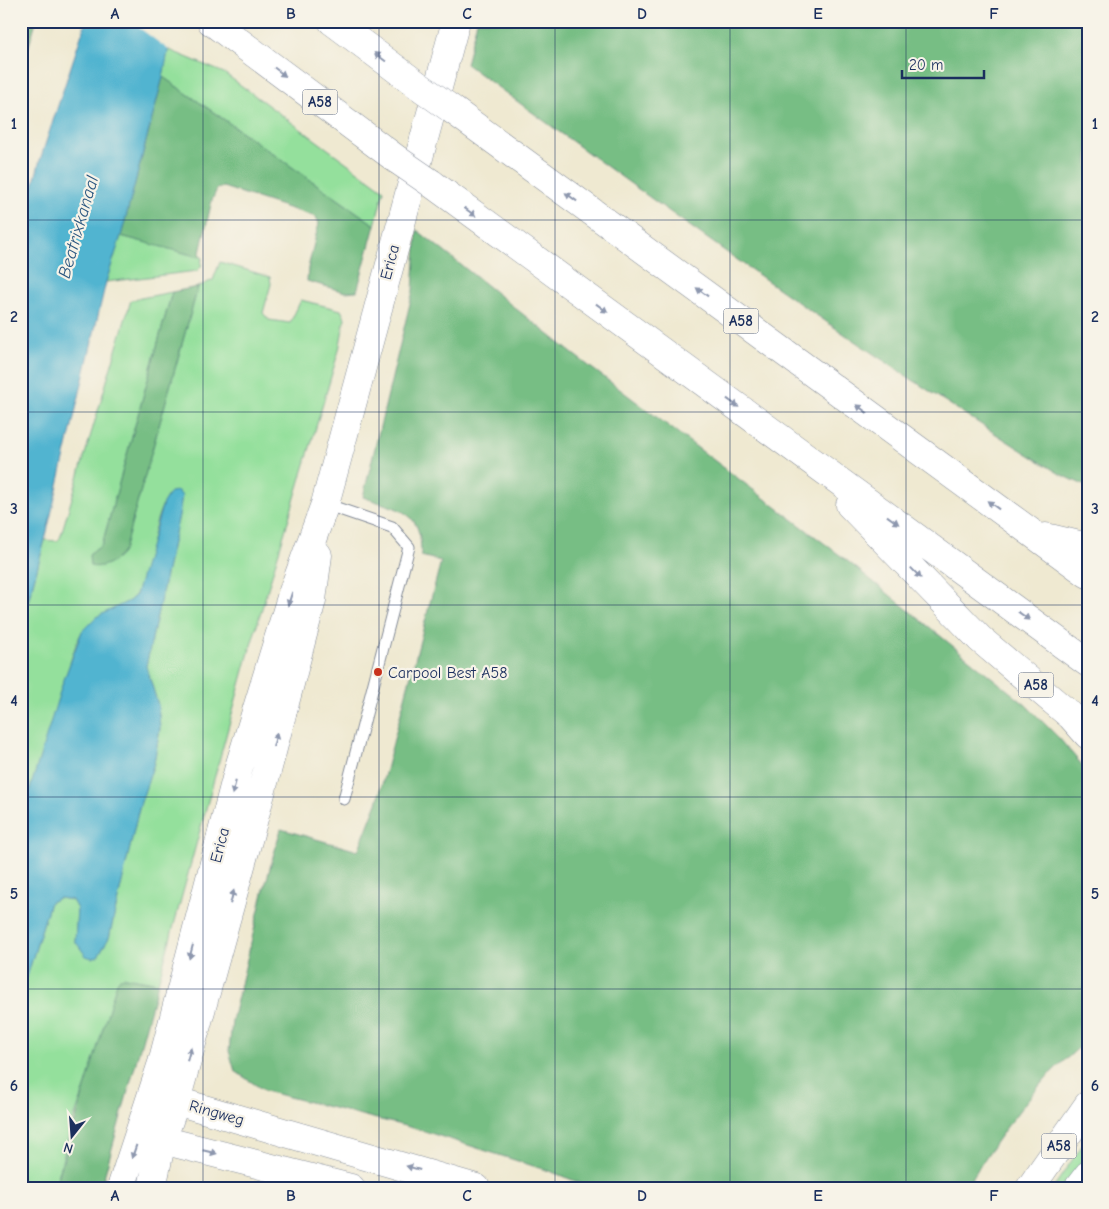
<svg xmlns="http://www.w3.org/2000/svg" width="1109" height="1209" font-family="'Comic Neue',sans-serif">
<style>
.green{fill:#94e09c;stroke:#58887d}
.forest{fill:#77be84;stroke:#497671}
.water{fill:#51b4d0;stroke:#367297}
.pier{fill:#efe9d1}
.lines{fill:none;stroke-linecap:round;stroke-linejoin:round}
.service-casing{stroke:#858c98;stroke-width:13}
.secondary-casing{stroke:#858c98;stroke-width:29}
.motorway-casing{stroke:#858c98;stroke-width:29}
.service{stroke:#fff;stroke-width:11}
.secondary{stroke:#fff;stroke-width:28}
.motorway{stroke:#fff;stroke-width:28}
.motorway-bridge-casing{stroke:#858c98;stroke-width:29;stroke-linecap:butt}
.motorway-bridge{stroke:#fff;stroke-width:28}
.oneway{fill:#8d97ae}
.grid{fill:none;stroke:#1b2f5e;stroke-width:1;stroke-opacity:0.55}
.poi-dot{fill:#c8321e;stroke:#f7f3e8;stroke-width:2}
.labels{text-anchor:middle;stroke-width:4.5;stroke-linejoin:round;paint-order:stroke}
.shield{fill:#f7f3e8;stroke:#5d6a87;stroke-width:1}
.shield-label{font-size:15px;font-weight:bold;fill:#1b2f5e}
.street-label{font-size:16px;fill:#1b2f5e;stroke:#f7f3e8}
.poi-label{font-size:16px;fill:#1b2f5e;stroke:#f7f3e8;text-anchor:start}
.water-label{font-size:18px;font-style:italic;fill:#2b5780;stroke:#f7f3e8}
.neatline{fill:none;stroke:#1b2f5e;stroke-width:2}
.grid-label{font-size:16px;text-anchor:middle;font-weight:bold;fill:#1b2f5e}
</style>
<rect width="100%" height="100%" fill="#f7f3e8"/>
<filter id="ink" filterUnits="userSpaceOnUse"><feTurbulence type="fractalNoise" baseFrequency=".02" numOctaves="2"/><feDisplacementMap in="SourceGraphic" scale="10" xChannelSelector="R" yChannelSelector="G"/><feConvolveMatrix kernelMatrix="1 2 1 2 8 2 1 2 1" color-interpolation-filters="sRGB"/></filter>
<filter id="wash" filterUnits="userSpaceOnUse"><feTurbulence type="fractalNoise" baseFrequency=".0096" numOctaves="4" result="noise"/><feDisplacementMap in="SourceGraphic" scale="20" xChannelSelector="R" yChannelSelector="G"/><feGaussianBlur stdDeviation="1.12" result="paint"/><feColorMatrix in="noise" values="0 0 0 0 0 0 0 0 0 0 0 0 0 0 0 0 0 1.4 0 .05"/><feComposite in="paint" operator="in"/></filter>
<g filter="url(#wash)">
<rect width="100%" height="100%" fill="#efe9d1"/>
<path class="green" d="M167,49L224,73L384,190L375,225L163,77Z
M121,236L202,257L201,267L197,271L106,282Z
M220,262L270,277L271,284L263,313L269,320L290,323L301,300L341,310L345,318L339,350L249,652L158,983L125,977L72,1124L55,1188H21V996L50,902L59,898L72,900L77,909L75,941L109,938L139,808L154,763L160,728L158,705L146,666L179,515L170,492C149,522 153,561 137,592C130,608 96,611 83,631C76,640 73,655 69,666C51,716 41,769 21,818V627L45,540L57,541L60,538L131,300L172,292L102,545L89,555L124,550L198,287L213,280Z
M1088,1137V1162L1070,1188H1053Z"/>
<path class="forest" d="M21,21H36L21,73Z
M477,21H1088V487L1060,474C854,348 661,206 466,64Z
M163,77L375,225L357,291L345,292L307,281L308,268L319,223L316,217L223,187L217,189L212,200L199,257L121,236Z
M417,230L573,354L845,559L1026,705L1059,738L1088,772V1037C1076,1053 1059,1063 1046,1078C1016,1112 990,1149 966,1188H593L552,1172L421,1130L265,1091L235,1071L229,1051L232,1021L263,893L281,829L358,851L378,800L441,561L421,556C422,509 401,511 363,497L413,291Z
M198,287L124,550C118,561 102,569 90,566L89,555L102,545L172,292Z
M125,977L158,983L101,1188H55L117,982L120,978Z"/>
<path class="water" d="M86,21H174L163,77L121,236L106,282L45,540L21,627V230L40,160Z
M178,491L182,496L179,515L146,666L158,705L160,728L154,763L139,808L109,938L98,956L92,958L86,956L75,941L77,909L72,900L59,898L50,902L21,996V818L62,685L82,631L96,617L129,601L136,595L163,503L170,492Z"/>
<path class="pier" d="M130,21H177L169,50Z"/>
</g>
<g filter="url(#ink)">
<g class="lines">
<g class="service-casing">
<path id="service" d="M325,504L392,527L409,547L344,799"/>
</g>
<g class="secondary-casing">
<path id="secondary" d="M160,1109L176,1101L476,1188
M152,1125L162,1140L351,1188
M121,1188L162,1063L239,767L292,594L325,504L456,21
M152,1188L162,1140L176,1101L266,775L312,600L318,555"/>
</g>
<g class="motorway-casing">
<path id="motorway" d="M211,21L399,161
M332,21L419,86
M450,108L1088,574
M431,183L1088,663
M850,505L980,639L1071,716L1088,735
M1046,537L1088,547
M1030,1188L1088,1105
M1078,1188L1088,1175"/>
</g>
<use href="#service" class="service"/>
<use href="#secondary" class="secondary"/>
<use href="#motorway" class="motorway"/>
<g class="motorway-bridge-casing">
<path id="motorway-bridge" d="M419,86L450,108
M399,161L431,183"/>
</g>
<use href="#motorway-bridge" class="motorway-bridge"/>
</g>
<defs><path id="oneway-solid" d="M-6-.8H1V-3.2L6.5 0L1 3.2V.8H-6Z" transform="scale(1.25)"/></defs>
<g class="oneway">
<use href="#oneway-solid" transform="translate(380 57) rotate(-143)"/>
<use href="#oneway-solid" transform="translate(280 72) rotate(37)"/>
<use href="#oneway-solid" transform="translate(571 197) rotate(-144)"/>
<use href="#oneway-solid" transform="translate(470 212) rotate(36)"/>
<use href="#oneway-solid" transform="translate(702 292) rotate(-144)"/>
<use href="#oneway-solid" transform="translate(602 308) rotate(36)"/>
<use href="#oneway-solid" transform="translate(733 403) rotate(36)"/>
<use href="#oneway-solid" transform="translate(862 409) rotate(-144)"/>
<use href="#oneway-solid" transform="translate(993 505) rotate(-144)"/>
<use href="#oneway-solid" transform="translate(893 520) rotate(36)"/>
<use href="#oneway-solid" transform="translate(916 573) rotate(46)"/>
<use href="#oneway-solid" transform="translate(290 599) rotate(108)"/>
<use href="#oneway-solid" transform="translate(1024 616) rotate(36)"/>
<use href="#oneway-solid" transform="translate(275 740) rotate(-75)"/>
<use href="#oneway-solid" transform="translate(234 788) rotate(104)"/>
<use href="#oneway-solid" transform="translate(232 897) rotate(-75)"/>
<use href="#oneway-solid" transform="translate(191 952) rotate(105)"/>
<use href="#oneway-solid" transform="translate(189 1054) rotate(-75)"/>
<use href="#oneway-solid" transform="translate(134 1152) rotate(109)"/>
<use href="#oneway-solid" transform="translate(210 1152) rotate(14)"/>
<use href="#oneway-solid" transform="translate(413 1168) rotate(-164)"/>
</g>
</g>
<path class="grid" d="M203,21V1188M379,21V1188M555,21V1188M730,21V1188M906,21V1188M21,220H1088M21,412H1088M21,605H1088M21,797H1088M21,989H1088"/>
<circle class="poi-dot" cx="378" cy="672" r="5"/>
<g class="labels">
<g class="shield">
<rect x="302.5" y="89.5" width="35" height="25" rx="4"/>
<rect x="723.5" y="308.5" width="35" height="25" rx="4"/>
<rect x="1018.5" y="672.5" width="35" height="25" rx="4"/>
<rect x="1041.5" y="1133.5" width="35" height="25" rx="4"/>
</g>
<g class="shield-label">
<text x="320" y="107">A58</text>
<text x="741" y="326">A58</text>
<text x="1036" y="690">A58</text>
<text x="1059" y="1151">A58</text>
</g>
<g class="street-label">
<text transform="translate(389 262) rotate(-75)" y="6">Erica</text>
<text transform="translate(219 845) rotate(-75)" y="6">Erica</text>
<text transform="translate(217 1112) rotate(16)" y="6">Ringweg</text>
</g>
<g class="poi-label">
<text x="388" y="678">Carpool Best A58</text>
</g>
<g class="water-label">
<text transform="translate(78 227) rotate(-74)" y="6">Beatrixkanaal</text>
</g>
</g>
<rect width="1109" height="1209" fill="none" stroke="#f7f3e8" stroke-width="55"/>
<g transform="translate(72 1136) rotate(197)" stroke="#f7f3e8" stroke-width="4" paint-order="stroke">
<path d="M0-4L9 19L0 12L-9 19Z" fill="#1b2f5e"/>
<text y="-8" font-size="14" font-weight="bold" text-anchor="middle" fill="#1b2f5e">N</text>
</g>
<path d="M902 70v8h82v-8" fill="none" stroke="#1b2f5e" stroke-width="2.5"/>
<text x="909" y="70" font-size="15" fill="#1b2f5e" stroke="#f7f3e8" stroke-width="4" paint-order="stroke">20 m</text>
<rect x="28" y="28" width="1054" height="1154" class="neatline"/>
<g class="grid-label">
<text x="115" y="19">A</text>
<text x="291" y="19">B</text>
<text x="467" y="19">C</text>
<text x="642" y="19">D</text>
<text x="818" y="19">E</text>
<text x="994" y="19">F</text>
<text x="14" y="129">1</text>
<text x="1095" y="129">1</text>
<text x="14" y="322">2</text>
<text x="1095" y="322">2</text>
<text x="14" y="514">3</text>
<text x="1095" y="514">3</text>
<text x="14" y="706">4</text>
<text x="1095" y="706">4</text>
<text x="14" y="899">5</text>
<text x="1095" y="899">5</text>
<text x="14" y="1091">6</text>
<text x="1095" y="1091">6</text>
<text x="115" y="1201">A</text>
<text x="291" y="1201">B</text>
<text x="467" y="1201">C</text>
<text x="642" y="1201">D</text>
<text x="818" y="1201">E</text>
<text x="994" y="1201">F</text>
</g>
</svg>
